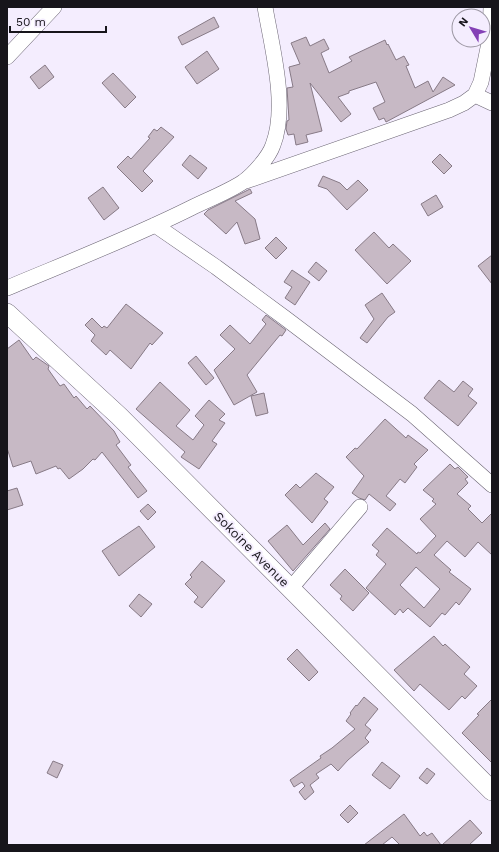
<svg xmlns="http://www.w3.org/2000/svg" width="499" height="852" font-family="'Work Sans',sans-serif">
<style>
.building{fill:#c7b9c5;stroke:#877a86;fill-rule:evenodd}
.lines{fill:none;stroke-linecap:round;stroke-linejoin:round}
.minor-casing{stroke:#6a6472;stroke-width:16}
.tertiary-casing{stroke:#6a6472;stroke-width:20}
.minor{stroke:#fff;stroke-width:15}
.tertiary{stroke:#fff;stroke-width:19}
.labels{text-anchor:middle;stroke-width:4;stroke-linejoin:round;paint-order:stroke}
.street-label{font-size:13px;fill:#17151b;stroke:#f4edfe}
</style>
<rect width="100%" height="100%" fill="#f4edfe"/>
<path class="building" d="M214,17L219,27L182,45L178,37Z
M306,37L310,46L324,39L329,49L321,53L329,73L352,61L349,57L385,40L387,45L388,44L396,60L404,56L409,65L406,66L415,88L428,81L433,92L443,77L455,85L386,122L384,118L379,120L373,108L385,102L376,82L349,91V93L338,97L351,114L341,122L310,83L322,131L306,135L308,142L296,145L294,134L288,135L286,129L287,121L289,120L287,88L293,87L289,67L300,64L291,43Z
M207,51L219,69L197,84L185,67Z
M45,65L54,77L39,89L30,77Z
M113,73L136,97L125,108L102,83Z
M161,127L174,137L143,171L153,181L142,192L117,167L128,156L131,159L150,138L148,137L154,129L157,131Z
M440,154L452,166L444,174L432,162Z
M190,155L207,168L198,179L182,165Z
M323,176L340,183L347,190L358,180L368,190L347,210L327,189L318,186Z
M103,187L119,208L104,220L88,198Z
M250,189L252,193L235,201L255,219L260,239L245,244L237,222L226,234L204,214L208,210Z
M436,195L443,207L428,216L421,204Z
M374,232L389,248L393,244L411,261L387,284L355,250Z
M276,237L287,248L276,259L265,248Z
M492,255V284L478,266Z
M316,262L327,271L319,281L308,272Z
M292,270L310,282L295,305L285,298L292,287L284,282Z
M382,293L395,312L388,317L367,343L360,338L374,319L365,305Z
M126,304L163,333L152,345L150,343L131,369L110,350L106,355L91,341L95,335L85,325L92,318L102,328L104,326L107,328Z
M266,315L286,330L282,336L280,335L247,375L257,392L234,405L214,370L235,349L220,335L230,325L250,344L266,324L262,320Z
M19,340L33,360L36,357L49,366L48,369L60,386L64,384L74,398L76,396L87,409L90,406L114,431L120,442L116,445L131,465L128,467L147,491L138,498L102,452L95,460L93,459L83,469L69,479L60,468L58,469L56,466L36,474L31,461L13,467L7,448V349Z
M196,356L214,378L206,385L188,363Z
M439,380L454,392L463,381L473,389L468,396L477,403L458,426L424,398Z
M160,382L190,410L176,426L193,440L204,425L195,416L209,400L225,414L219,420L225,423L212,441L217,444L199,469L181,457L185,452L136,409Z
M264,393L268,413L256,416L251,396Z
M385,419L406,438L408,435L428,450L414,464L417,467L405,483L400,479L386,496L396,504L390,511L369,494L365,500L359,498L352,493L364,476L346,457L355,448L357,449Z
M450,464L455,469L458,467L468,477L465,479L468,483L457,494L471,506L468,509L482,523L492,513V555L478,542L465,557L447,541L434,555L451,570L449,572L471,589L459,605L456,602L445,615L442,613L430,627L408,608L403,613L400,609L395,615L366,588L386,564L376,555L379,551L372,545L387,528L417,554L418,552L420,553L436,536L420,519L436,504L432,501L434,499L423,490ZM416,567L440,589L424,608L400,585Z
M316,473L334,487L324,499L328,502L312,523L285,495L296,484L300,488Z
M17,488L23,505L7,510V491Z
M148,504L156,512L148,520L140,511Z
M325,523L330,529L293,571L268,541L287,525L303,545Z
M139,526L155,547L119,576L102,551Z
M202,561L225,581L202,608L194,602L198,597L185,584L192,577L190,575Z
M345,569L369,593L353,611L340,599L342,596L330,585Z
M139,594L152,604L141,617L129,606Z
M434,636L443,646L445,644L470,667L464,674L477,686L465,699L462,696L449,710L420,684L414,691L394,670Z
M297,649L318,672L309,681L287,659Z
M364,697L378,709L365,725L371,730L365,738L369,742L348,760L338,771L331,764L316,774L319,778L310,785L314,792L305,800L299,792L305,786L302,782L294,787L290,780L321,758L320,756L332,748L355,729L346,721L351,714L350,713L356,705L357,706Z
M492,699V763L462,733L479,715L477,714Z
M53,761L63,765L57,778L47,773Z
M382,762L400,776L390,789L372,775Z
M427,768L435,774L427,784L419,778Z
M350,805L358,813L348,823L340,815Z
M404,814L420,836L424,832L427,836L432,833L441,845H400L392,837L382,845H364Z
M470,820L482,833L469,845H442Z"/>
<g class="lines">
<g class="minor-casing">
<path id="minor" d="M7,57L54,7
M475,95L492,103
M246,181L449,110L464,103L475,95L481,82L490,38L491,7
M155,225L216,267L285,318L412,414L492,485
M7,288C69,262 131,238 191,208C207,200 228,192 243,182C253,175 269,157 273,145C288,106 272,48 265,7
M291,588L360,507"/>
</g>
<g class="tertiary-casing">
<path id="tertiary" d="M7,313L119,416L492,791"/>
</g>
<use href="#minor" class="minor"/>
<use href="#tertiary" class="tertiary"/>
</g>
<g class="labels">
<g class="street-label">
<text transform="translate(252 549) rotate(45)" y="5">Sokoine Avenue</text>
</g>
</g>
<rect width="499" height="852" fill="none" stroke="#17151b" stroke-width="16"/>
<g transform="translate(471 28) rotate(308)"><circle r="19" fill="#f4edfe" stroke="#9c97a3"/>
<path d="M0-3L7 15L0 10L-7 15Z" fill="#8441b6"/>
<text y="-6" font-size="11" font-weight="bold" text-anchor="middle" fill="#17151b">N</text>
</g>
<path d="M10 26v6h96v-6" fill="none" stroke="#17151b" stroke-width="2"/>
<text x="16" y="26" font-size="12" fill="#17151b" stroke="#f4edfe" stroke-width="3" paint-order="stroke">50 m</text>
</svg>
